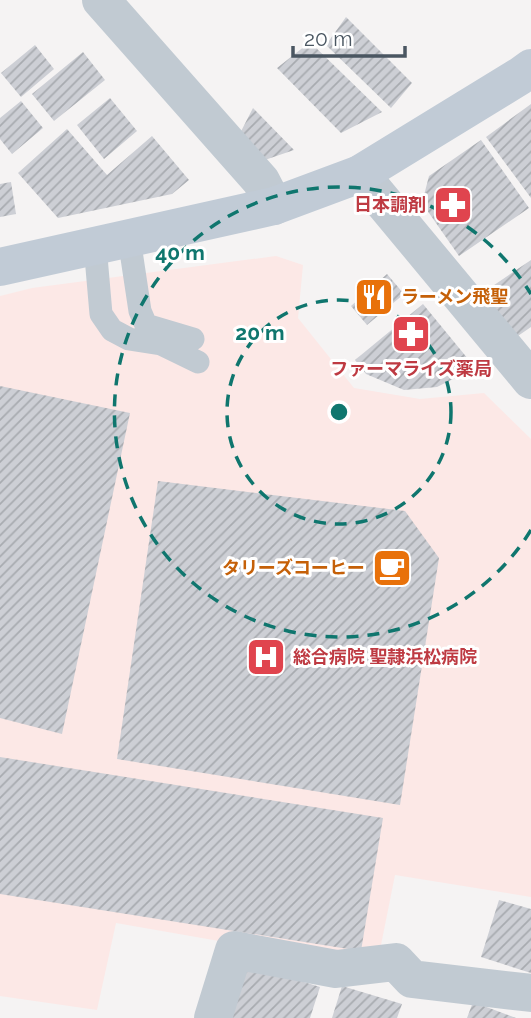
<svg xmlns="http://www.w3.org/2000/svg" width="531" height="1018" font-family="Raleway,'Noto Sans JP',sans-serif">
<style>
.medical{fill:#fce8e6}
.building{fill:url(#building-hatch)}
.lines{fill:none;stroke-linecap:round;stroke-linejoin:round}
.lane{stroke:#c1cad2;stroke-width:23}
.street{stroke:#c1cad2;stroke-width:38}
.secondary{stroke:#c1cbd6;stroke-width:38}
.ring{fill:none;stroke:#0f766e;stroke-width:3.5;stroke-dasharray:12 9}
.labels{text-anchor:middle;stroke-width:6;stroke-linejoin:round;paint-order:stroke}
.health-label{font-size:18px;font-weight:bold;fill:#be3a42;stroke:#fff;text-anchor:end}
.food-label{font-size:18px;font-weight:bold;fill:#c56008;stroke:#fff;text-anchor:start}
.centre{fill:#0f766e;stroke:#fff;stroke-width:3.5}
.ring-label{font-size:21px;text-anchor:middle;font-weight:bold;fill:#0f766e;stroke:#fff;stroke-width:6;stroke-linejoin:round;paint-order:stroke}
</style>
<defs>
<pattern id="building-hatch" width="6" height="6" patternUnits="userSpaceOnUse" patternTransform="scale(1.75)"><rect width="6" height="6" fill="#cdcfd5"/><path d="M-1 1l2-2M0 6l6-6M5 7l2-2" fill="none" stroke="#a8abb0"/></pattern>
</defs>
<rect width="100%" height="100%" fill="#f5f3f3"/>
<path class="medical" d="M276,256L303,265L298,318L354,388L420,399L484,393L531,439V897L395,875L379,955L219,941L116,923L97,1010L0,996V296L32,288Z"/>
<path class="building" d="M346,17L412,83L391,108L326,45Z
M310,42L382,112L341,133L277,68Z
M35,45L54,69L21,97L1,73Z
M83,52L105,80L54,121L32,94Z
M110,98L137,131L104,159L77,125Z
M21,101L43,128L12,154L0,139V118Z
M531,104V198L486,137Z
M253,108L294,150L256,163L236,141Z
M67,129L107,175L152,136L189,180L172,194L58,218L18,173Z
M481,140L529,208L459,256L422,203L429,176Z
M11,182L16,214L0,217V184Z
M531,260V327L506,344L475,298Z
M387,274L404,294L367,325L351,306Z
M423,304L473,365L459,376L437,387L404,390L366,374L355,360Z
M0,386L130,413L62,734L0,718Z
M158,481L405,511L439,558L400,805L117,759Z
M0,757L383,818L361,951L0,894Z
M499,900L531,909V973L481,957Z
M246,964L320,987L310,1018H229Z
M342,986L402,1004L397,1018H332Z
M473,1002L516,1018H467Z"/>
<g class="lines">
<path class="lane" d="M129,238L140,311L146,325L193,339
M95,245L101,314L112,330L129,339L161,344L198,362"/>
<path class="street" d="M101,0L261,181L274,206
M360,174L531,380
M213,1018L234,950L336,969L396,962L412,979L531,993"/>
<path class="secondary" d="M0,267L274,206L360,174L520,76L531,68"/>
</g>
<g class="ring">
<circle cx="339" cy="412" r="112"/>
<path d="M531 530A225 225 0 1 1 531 294"/>
</g>
<defs>
<g id="pharmacy-square" transform="scale(2.0125)"><rect x="-9" y="-9" width="18" height="18" rx="4" fill="#e0444e" stroke="#fff"/><path d="M-2-6h4v4h4v4h-4v4h-4v-4h-4v-4h4Z" fill="#fff"/></g>
<g id="restaurant-square" transform="scale(2.0125)"><rect x="-9" y="-9" width="18" height="18" rx="4" fill="#e8710a" stroke="#fff"/><path d="M-5-6h1v4h1v-4h1v4h1v-4h1v5L-1.5 .5V6h-2V.5L-5-1ZM5-6V6H3V1.5H1.5Q1.5-4 5-6Z" fill="#fff"/></g>
<g id="cafe-square" transform="scale(2.0125)"><rect x="-9" y="-9" width="18" height="18" rx="4" fill="#e8710a" stroke="#fff"/><path d="M-5.5-4.5H6V0H3Q3 3.5 0 3.5H-2.5Q-5.5 3.5-5.5 0ZM3-3.2v2h1.7v-2ZM-6 4.5H4V6H-6Z" fill="#fff"/></g>
<g id="hospital-square" transform="scale(2.0125)"><rect x="-9" y="-9" width="18" height="18" rx="4" fill="#e0444e" stroke="#fff"/><path d="M-5-5h3v3.5h4V-5h3V5h-3V1.5h-4V5h-3Z" fill="#fff"/></g>
</defs>
<g fill-rule="evenodd">
<use href="#pharmacy-square" x="453" y="205"/>
<use href="#restaurant-square" x="374" y="297"/>
<use href="#pharmacy-square" x="411" y="334"/>
<use href="#cafe-square" x="392" y="568"/>
<use href="#hospital-square" x="266" y="657"/>
</g>
<g class="labels">
<g class="health-label">
<text x="426" y="211">日本調剤</text>
<text x="411" y="375" text-anchor="middle">ファーマライズ薬局</text>
<text x="293" y="663" text-anchor="start">総合病院 聖隷浜松病院</text>
</g>
<g class="food-label">
<text x="401" y="303">ラーメン飛聖</text>
<text x="365" y="574" text-anchor="end">タリーズコーヒー</text>
</g>
</g>
<circle cx="339" cy="412" r="10" class="centre"/>
<g class="ring-label">
<text x="180" y="260">40 m</text>
<text x="260" y="340">20 m</text>
</g>
<path d="M293 46v10h112v-10" fill="none" stroke="#4a5661" stroke-width="3.5"/>
<text x="304" y="46" font-size="21" fill="#4a5661" stroke="#ffffff" stroke-width="5" paint-order="stroke">20 m</text>
</svg>
